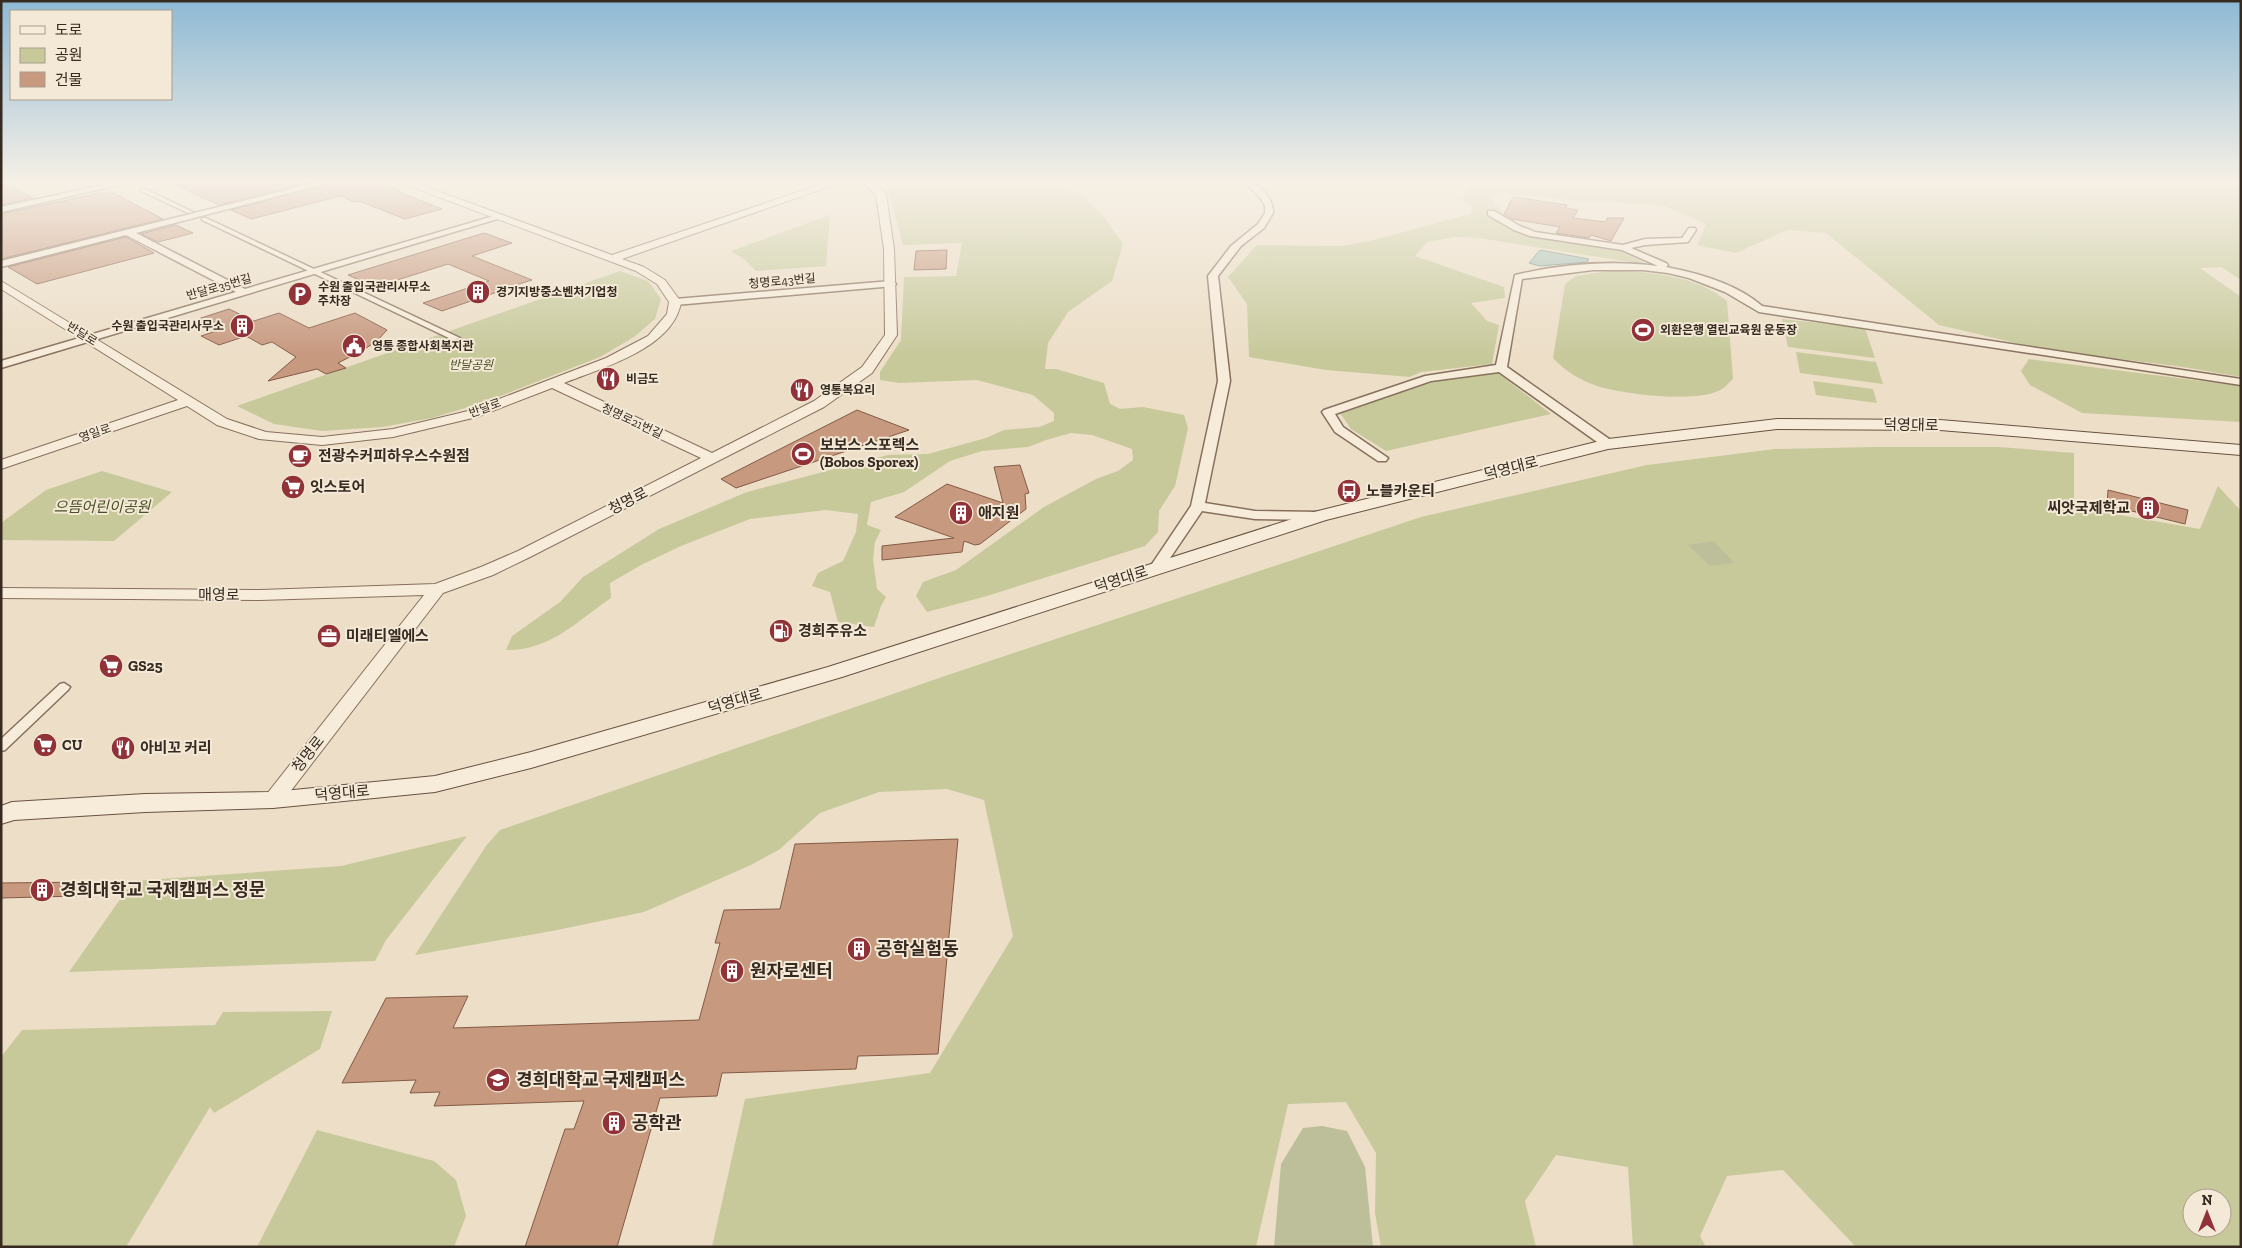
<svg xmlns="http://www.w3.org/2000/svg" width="2242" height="1248" font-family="'Zilla Slab','Noto Sans KR',serif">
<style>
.green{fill:#c7c99b;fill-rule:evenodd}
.cemetery{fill:#bdbf9a}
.water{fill:#a8c0b7;stroke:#6f8e84}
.building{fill:#c7997f;stroke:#845a45}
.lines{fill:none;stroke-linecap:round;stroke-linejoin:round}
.pedestrian-casing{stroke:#86705d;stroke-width:3}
.minor-casing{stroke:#86705d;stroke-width:3}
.tertiary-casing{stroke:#86705d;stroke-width:2}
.secondary-casing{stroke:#685241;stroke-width:2}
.pedestrian{fill:#f7ecda;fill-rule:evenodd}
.minor{fill:#f7ecda;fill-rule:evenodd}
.tertiary{fill:#f7ecda;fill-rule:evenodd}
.secondary{fill:#f7ecda;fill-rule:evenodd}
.labels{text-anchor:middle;stroke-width:4;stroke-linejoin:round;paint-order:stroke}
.far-street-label{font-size:12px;fill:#372a20;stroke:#f3e9d6}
.far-poi-label{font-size:12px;font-weight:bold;fill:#372a20;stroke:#f3e9d6;text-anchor:start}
.far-park-label{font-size:12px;font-style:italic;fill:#4a5228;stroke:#f3e9d6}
.street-label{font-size:15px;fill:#372a20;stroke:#f3e9d6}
.poi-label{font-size:15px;font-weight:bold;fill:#372a20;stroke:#f3e9d6;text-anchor:start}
.park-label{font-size:15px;font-style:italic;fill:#4a5228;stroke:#f3e9d6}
.near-poi-label{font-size:18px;font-weight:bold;fill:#372a20;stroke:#f3e9d6;text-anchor:start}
</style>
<rect width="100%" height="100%" fill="#ecdec7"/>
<path class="green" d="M880,181H1046L1081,194L1104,217L1123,244L1112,281L1068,312L1048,343L1045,369H1056L1104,383L1110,404L1120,409L1143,407L1184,415L1188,428L1175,486L1159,511L1158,532L1145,546L987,596L927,612L916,596L923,582L956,570L1044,507L1096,479L1118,471L1133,460L1132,449L1092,435L1071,433L1046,440L1028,447L982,451L950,461L904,492L871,502L867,525L881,530L875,542L873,559L877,589L886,597L881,606L874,627L838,622L830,592L812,586L818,573L843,561L856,532L858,514L826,510L750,519L681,546L641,565L610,583L611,598C577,621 550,651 506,650L512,636L560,602L583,577L659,529L747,492L888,455L928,454L986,438L1004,430L1039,427L1054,421V413L1033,395L977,380L899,383L880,380V372L901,340L904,277L956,276L962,243L903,245L887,185Z
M1477,181H2241V280L2221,267L2200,268L2241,297V377L2183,367L2041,349L1939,325L1826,233L1788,230L1736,253L1697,245L1706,224L1662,205L1577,201L1502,192L1490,197L1494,204L1501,209L1502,214L1490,212L1486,214L1509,228L1534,236L1624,252L1649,265L1479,238L1455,237L1427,242L1415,256L1504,287L1505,298L1471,303L1487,321L1499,325L1492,364L1421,372L1410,377L1326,370L1249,357L1247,304L1228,277L1257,245L1341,246L1374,240L1470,214L1473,207L1463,199L1466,191Z
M830,215L826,266L756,271L745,260L731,251Z
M620,271L648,281L661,299L655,319L634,337L600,357L485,402L432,418L382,427L322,431L274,424L237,406Z
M1608,271C1648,271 1695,275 1727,301L1733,379C1729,382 1726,387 1722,389C1699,404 1622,394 1597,386C1580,380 1565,371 1553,358L1565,284L1576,276Z
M1782,319L1865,328L1875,358L1788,347Z
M1796,352L1876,362L1883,384L1800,373Z
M2029,359L2241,386V422L2082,413L2030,385L2021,371Z
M1498,373L1551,414L1386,451L1351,429L1340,413L1436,381Z
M1813,381L1873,389L1877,403L1816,395Z
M1875,447H1999L2074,453V507L2200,529L2218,486L2241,511V1247H1856L1783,1170L1727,1176L1700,1236L1706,1247H1633L1628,1167L1556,1155L1525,1201L1536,1247H1381L1375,1213L1376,1153L1346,1102L1288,1104L1256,1247H712L745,1099L930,1073L1013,936L984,800L947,789L879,792L820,813L780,849L751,865L644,912L552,931L415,955L486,846L500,830L942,677L1421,517L1647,465L1775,449ZM2192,1198H2222V1228H2192Z
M102,471L172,492L114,541L1,540V523L46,490Z
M467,836L386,940L375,961L69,972L133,881L341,866Z
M332,1011L320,1049L214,1113L210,1107L126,1247H1V1057L22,1030L215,1025L223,1012Z
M317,1130L434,1161L456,1180L466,1216L454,1247H257Z"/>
<path class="cemetery" d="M1714,541L1734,563L1710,566L1688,545Z
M1322,1126L1347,1131L1365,1167L1373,1247H1274L1281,1164L1303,1128Z"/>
<path class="water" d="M1540,250L1589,259L1587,262L1540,266L1529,263Z"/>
<path class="building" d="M1,181L33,198L1,205Z
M166,181H315L219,205Z
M338,181H376L400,190L396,191L442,209L405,219L359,201L355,202L340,196L251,219L231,210Z
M100,193H113L163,219L1,259V214Z
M1513,197L1567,205L1566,208L1578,210L1573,218L1606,222L1607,218H1624L1611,241L1591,235L1589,238L1556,233L1560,227L1512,219L1504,214Z
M176,225L193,233L158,242L141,234Z
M484,233L512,243L472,256L532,280L506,288V289L442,311L423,303L489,281L448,264L375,287L348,275Z
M126,237L154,253L37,284L8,267Z
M947,250L946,269L914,270L916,251Z
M229,309L254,321L279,313L309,328L355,313L387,330L377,341L363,350L338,363L346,368L326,374L317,369L268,381L296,357L272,342L262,345L246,336L219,345L201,336L216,331L195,320Z
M857,410L909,430L736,488L721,479Z
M1020,465L1029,493L1025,494L1026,509L980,544L975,545L964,541L962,552L882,560V546L954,538L895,517L947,484L1003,503L994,467Z
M2108,490L2188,510L2185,524L2107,505Z
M958,839L938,1054L858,1056L856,1069L722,1073L717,1096L660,1098L617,1247H525L565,1129H574L584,1101L434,1106L440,1092L410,1093L416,1080L342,1083L386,998L468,996L453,1028L699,1020L720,943H715L724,910L780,909L795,844Z
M89,882L77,896L1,898V883Z"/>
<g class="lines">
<g class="pedestrian-casing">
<path id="pedestrian" d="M141,189H145L193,212L188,213L141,191Z
M202,218H206L460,338L453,340L202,220Z
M64,683L70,687L68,690L5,750L1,751V739L60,684Z"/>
</g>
<g class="minor-casing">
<path id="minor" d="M121,181H136L1,212V207Z
M323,181H336L136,233L245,289L497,215L504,217L1,368V361L236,292L126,235L1,267V261Z
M1242,181H1251C1263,189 1273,198 1273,213L1264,228L1241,246L1218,276L1230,381L1205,503L1255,511L1320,512L1327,516L1320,520L1255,519L1202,511L1162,570L1157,571L1150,567L1191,506L1218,381L1208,276L1231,246L1258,224L1265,213V206L1260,197Z
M1488,211H1494L1520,226L1535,232L1623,245L1645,239L1682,238L1689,228H1695L1696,230L1688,242L1645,245L1631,248L1666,263L1668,265L1666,267C1698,273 1737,284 1762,306L2241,379V385L1759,312L1725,292L1689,278L1668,273L1643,270H1593L1522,279L1507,367L1612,441L1614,444L1612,447H1604L1499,372L1431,381L1335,414L1343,427L1388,458L1386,461H1378L1335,432L1322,412L1324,410L1425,376L1496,365L1515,275C1561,264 1611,260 1658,266L1622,250L1530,236L1514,230L1488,215Z
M891,281L896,284L894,286L675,305L670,302L675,299Z"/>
</g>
<g class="tertiary-casing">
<path id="tertiary" d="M396,181H410L612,255L831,181H845L622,259L644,267L665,280L681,302C674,348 602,368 564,383L712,453L814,401L862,367L885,335L884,249L876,195L861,181H873L886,194L894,249L897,335L872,373L824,407L530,557L493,575L443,593L280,805L273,807L266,805L263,800L266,795L424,595L260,600L1,598V588L260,590L435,584L481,567L518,551L701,458L552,388L477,417L393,437L322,445L259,439L217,425L187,406L1,469V460L178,400L1,289V281L227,419L266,432L322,437L393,429L468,411L606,358L648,336L667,314L669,302L657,284L636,271Z"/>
</g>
<g class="secondary-casing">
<path id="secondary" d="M1777,419L1940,420L2241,445V455L1940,430L1777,429L1608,449L1326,520L842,677L531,768L435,792L273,808L145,812L14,820L1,824V806L12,802L145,794L273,792L435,776L531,752L828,667L1314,512L1608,439Z"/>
</g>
<use href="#pedestrian" class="pedestrian"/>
<use href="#minor" class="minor"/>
<use href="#tertiary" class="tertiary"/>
<use href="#secondary" class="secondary"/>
</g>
<linearGradient id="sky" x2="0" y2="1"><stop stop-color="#8eb9d4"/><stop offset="0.51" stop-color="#f6f0e6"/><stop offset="1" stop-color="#f6f0e6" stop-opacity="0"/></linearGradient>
<rect width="2242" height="356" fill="url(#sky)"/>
<defs>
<g id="building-disc" transform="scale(1.25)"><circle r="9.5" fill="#913138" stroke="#f3e9d6"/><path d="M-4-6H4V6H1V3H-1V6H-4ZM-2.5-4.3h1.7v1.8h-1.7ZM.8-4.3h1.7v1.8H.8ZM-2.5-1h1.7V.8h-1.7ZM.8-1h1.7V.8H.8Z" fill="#fff"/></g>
<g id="parking-disc" transform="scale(1.25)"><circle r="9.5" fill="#913138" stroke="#f3e9d6"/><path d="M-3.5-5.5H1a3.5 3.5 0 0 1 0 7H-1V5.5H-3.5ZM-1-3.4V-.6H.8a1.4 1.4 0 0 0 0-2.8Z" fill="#fff"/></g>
<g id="stadium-disc" transform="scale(1.25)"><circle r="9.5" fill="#913138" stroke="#f3e9d6"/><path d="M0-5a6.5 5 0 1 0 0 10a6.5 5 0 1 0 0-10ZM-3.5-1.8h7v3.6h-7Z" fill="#fff"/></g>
<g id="civic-disc" transform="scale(1.25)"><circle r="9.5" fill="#913138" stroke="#f3e9d6"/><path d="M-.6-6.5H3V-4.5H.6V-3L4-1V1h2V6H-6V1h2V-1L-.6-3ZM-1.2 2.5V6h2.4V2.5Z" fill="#fff"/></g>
<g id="restaurant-disc" transform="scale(1.25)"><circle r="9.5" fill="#913138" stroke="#f3e9d6"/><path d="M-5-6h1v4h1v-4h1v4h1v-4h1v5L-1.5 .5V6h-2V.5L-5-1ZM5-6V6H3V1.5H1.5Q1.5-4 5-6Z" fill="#fff"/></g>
<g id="cafe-disc" transform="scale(1.25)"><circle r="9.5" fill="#913138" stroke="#f3e9d6"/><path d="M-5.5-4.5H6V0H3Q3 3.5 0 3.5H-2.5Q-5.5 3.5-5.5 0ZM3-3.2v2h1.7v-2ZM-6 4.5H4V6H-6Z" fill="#fff"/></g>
<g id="supermarket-disc" transform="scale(1.25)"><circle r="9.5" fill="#913138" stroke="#f3e9d6"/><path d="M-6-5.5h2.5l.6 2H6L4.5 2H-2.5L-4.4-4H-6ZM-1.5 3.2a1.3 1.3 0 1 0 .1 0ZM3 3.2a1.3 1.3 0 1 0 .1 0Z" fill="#fff"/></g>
<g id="bus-disc" transform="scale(1.25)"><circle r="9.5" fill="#913138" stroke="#f3e9d6"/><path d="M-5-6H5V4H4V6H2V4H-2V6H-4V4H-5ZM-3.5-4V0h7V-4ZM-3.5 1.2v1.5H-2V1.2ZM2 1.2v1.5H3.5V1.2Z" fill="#fff"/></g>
<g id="fuel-disc" transform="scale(1.25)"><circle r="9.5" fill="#913138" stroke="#f3e9d6"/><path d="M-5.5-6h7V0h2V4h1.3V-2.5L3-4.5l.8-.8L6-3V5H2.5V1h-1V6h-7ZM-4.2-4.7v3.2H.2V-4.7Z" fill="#fff"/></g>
<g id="office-disc" transform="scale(1.25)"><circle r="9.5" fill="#913138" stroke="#f3e9d6"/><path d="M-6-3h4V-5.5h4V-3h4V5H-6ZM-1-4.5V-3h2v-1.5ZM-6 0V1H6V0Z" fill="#fff"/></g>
<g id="university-disc" transform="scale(1.25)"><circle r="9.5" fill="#913138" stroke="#f3e9d6"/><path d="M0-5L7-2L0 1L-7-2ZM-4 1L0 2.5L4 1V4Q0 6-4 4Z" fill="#fff"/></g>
</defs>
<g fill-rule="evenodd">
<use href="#building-disc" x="478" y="292"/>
<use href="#parking-disc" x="300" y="294"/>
<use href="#building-disc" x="242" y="326"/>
<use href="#stadium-disc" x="1643" y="330"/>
<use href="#civic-disc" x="354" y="346"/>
<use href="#restaurant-disc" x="608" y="379"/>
<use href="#restaurant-disc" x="802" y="390"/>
<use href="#stadium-disc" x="803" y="454"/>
<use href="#cafe-disc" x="300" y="456"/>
<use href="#supermarket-disc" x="293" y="487"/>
<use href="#bus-disc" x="1349" y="491"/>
<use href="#building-disc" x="2148" y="508"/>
<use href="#building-disc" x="961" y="513"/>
<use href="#fuel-disc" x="781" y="631"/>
<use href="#office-disc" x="329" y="636"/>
<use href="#supermarket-disc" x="111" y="666"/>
<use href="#supermarket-disc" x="45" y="745"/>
<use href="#restaurant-disc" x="123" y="748"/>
<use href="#building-disc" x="42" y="890"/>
<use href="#building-disc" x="859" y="949"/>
<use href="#building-disc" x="732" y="971"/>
<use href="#university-disc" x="498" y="1080"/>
<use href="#building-disc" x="614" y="1123"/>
</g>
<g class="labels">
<g class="far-street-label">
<text transform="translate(782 281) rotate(-5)" y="4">청명로43번길</text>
<text transform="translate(219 287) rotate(-16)" y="4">반달로35번길</text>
<text transform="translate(82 334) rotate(32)" y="4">반달로</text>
<text transform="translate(485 408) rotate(-20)" y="4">반달로</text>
<text transform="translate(632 421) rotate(25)" y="4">청명로21번길</text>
<text transform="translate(95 433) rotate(-19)" y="4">영일로</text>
</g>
<g class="far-poi-label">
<text x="318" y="291">수원 출입국관리사무소<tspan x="318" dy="14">주차장</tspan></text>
<text x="496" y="296">경기지방중소벤처기업청</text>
<text x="224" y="330" text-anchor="end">수원 출입국관리사무소</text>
<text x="1660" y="334">외환은행 열린교육원 운동장</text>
<text x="372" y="350">영통 종합사회복지관</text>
<text x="626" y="383">비금도</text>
<text x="820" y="394">영통복요리</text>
</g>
<g class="far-park-label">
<text x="471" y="369">반달공원</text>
</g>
<g class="street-label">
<text transform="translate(1911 425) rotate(1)" y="5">덕영대로</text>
<text transform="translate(1511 468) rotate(-14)" y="5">덕영대로</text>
<text transform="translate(628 501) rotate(-27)" y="5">청명로</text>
<text transform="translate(1121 579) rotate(-18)" y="5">덕영대로</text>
<text x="219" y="600">매영로</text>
<text transform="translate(735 701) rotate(-16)" y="5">덕영대로</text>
<text transform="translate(308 754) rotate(-52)" y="5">청명로</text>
<text transform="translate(342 793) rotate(-5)" y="5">덕영대로</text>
</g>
<g class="poi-label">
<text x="820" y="450">보보스 스포렉스<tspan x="820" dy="17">(Bobos Sporex)</tspan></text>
<text x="318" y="461">전광수커피하우스수원점</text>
<text x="310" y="492">잇스토어</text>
<text x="1366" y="496">노블카운티</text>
<text x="2130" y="513" text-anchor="end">씨앗국제학교</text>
<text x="978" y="518">애지원</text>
<text x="798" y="636">경희주유소</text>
<text x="346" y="641">미래티엘에스</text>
<text x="128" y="671">GS25</text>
<text x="62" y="750">CU</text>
<text x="140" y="753">아비꼬 커리</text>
</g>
<g class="park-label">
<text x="102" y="512">으뜸어린이공원</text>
</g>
<g class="near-poi-label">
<text x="60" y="896">경희대학교 국제캠퍼스 정문</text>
<text x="876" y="955">공학실험동</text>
<text x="750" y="977">원자로센터</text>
<text x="516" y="1086">경희대학교 국제캠퍼스</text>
<text x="632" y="1129">공학관</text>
</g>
</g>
<rect width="2242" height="1248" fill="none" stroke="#372a20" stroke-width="5"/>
<rect x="10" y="10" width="162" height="90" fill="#f3e9d6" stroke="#a89d8d"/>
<rect x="20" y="26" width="25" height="8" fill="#f7ecda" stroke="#a89d8d"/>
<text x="55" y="35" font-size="15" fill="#372a20">도로</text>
<rect x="20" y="48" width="25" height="15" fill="#c7c99b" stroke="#a89d8d"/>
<text x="55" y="60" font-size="15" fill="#372a20">공원</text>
<rect x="20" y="72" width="25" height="15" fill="#c7997f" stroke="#a89d8d"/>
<text x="55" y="85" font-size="15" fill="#372a20">건물</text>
<g transform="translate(2207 1213)"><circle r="24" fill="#f3e9d6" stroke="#a89d8d"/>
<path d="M0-4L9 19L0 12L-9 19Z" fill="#913138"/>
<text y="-8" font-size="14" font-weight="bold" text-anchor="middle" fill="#372a20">N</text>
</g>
</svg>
